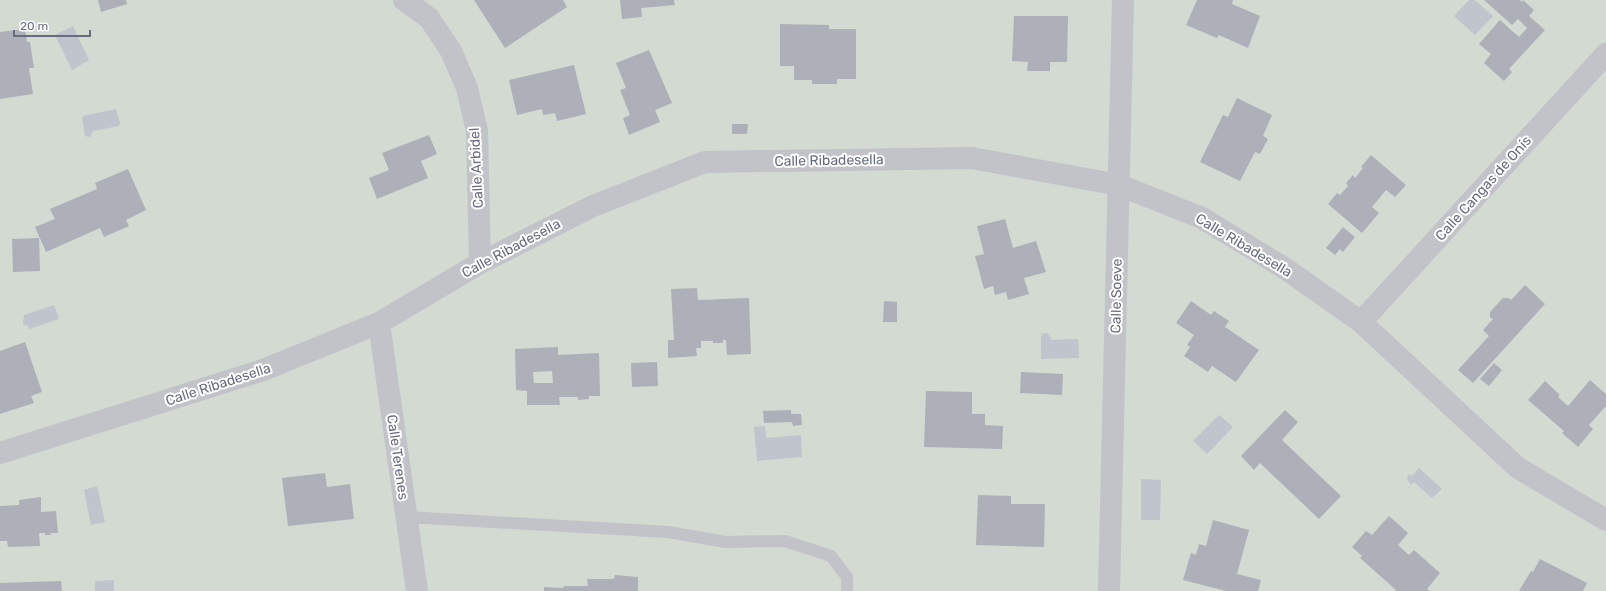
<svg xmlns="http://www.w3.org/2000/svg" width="1606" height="591" font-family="Rubik,sans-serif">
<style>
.green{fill:#d2dad2}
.water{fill:#bfc4cd}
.building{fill:#adb0b8;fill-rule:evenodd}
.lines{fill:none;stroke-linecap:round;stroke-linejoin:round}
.service{stroke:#c1c3c8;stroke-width:12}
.minor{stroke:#c1c3c8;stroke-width:22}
.labels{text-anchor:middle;stroke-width:4;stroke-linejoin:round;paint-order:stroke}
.street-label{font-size:14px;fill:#676c81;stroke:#fff}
</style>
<rect width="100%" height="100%" fill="#f4f5f2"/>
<path class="green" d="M0,0H1606V591H0Z"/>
<path class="water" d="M1469,0H1475L1493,16L1475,35L1454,16Z
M73,26L89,60L72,70L55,35Z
M116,109L120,123L119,126L93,131L90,137L85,136L82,118L83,116Z
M54,305L59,319L29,329L28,326L23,324L24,315Z
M1047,333L1050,336L1051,340L1078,339L1079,358L1041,359V337L1042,334Z
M1219,415L1233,427L1207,454L1193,441Z
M765,426L766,438L801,435L802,457L757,461L754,427Z
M1419,468L1442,489L1432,498L1414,482L1411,485L1407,479L1409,474L1412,476Z
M1141,479L1161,480L1160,520H1141Z
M97,486L105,522L91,525L84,490Z
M114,580V591H95V581Z"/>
<path class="building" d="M98,0H126L127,4L101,12Z
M474,0H563L567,7L505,48Z
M620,0H674L675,5L641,8L642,17L622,19Z
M1197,0H1233L1232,4L1260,16L1248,48L1219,35L1217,38L1186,25Z
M1484,0H1520L1522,2L1523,0L1534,10L1529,16L1545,30L1509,69L1512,72L1504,81L1484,63L1491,54L1479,44L1500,20L1519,37L1527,28L1518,19L1512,25Z
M1014,16H1068L1067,62H1050V71H1027L1028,62L1012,61Z
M780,24L829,25V29H856V79H837V84H812V80H794V66H780Z
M25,29L27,42H30L34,68H29L33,94L0,99V32Z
M649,50L672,103L655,110L660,122L629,135L623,118L630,115L620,90L626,88L616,63Z
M574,65L586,114L557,121L555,113L543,115L542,109L517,115L509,80Z
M1237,98L1272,115L1263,136L1268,139L1260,154L1255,152L1240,181L1200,162L1223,115L1228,117Z
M732,124H748L747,134H732Z
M429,135L437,154L421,161L428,178L377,199L369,178L389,170L382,153Z
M1371,155L1406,185L1395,197L1386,190L1372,207L1379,213L1362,233L1328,204L1337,193L1340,195L1348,186L1346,183L1353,175L1355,178L1363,168L1361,167Z
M128,169L146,210L126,220L129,226L104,237L100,228L46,252L35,227L55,219L50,209L97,189L95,183Z
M1005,219L1013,248L1036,241L1046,272L1024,278L1029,294L1008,300L1006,292L995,295L993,286L984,289L975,256L984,254L977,226Z
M1343,227L1355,237L1343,252L1340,249L1335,255L1326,248Z
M39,238L40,271L13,272L12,239Z
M1525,285L1545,304L1473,383L1458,370L1489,336L1483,330L1493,319L1490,317V312L1503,298H1508L1511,300Z
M697,288L698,300L749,298L751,354L727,355L726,340H723V343H713V341H701V348H696L697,356L668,358V340H674L671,289Z
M884,301L897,302V322H883Z
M1191,301L1211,315L1214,311L1229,321L1225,327L1259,350L1236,382L1212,366L1208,372L1184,356L1190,347L1187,345L1194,335L1176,323Z
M25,342L42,392L31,396L34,403L0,414V351Z
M558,347V355L599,353L600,396H589V399L578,400V397H559L560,405H527V391L516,390L515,349ZM552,371L553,383H534L533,372Z
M657,362L658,386L632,387L631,363Z
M1494,363L1502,370L1489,386L1480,379Z
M1021,372L1063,374L1062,395L1020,393Z
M1590,380L1606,394V406L1589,425L1593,429L1578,447L1562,433L1564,431L1528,400L1545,381L1560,395L1558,397L1568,406Z
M926,391L972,392V414H985V425L1003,426L1002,449L924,447Z
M791,410V414H801L802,425L793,426L792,422L764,423L763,411Z
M1285,410L1298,422L1282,440L1341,496L1319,519L1260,463L1254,470L1241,456Z
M325,473L327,487L350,484L354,519L288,526L282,478Z
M978,495L1011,496V504H1045L1044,547L976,545Z
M41,497V512L56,511L58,533H50L51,535H45V533H39L40,546L8,547L7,541H0V506L19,505V500Z
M1389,516L1408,533L1398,545L1409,555L1414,550L1440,573L1427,589L1430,591H1395L1396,590L1360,558L1362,556L1352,547L1366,531L1372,535Z
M1213,520L1249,530L1237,574L1261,580L1258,591H1226L1183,580L1191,553L1196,555L1199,544L1206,546Z
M1540,559L1587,583L1583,591H1519L1531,571L1533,572Z
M615,575L638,577V591H544V587L563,588L564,586H588L587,579H614Z
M61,581L62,591H0V583Z"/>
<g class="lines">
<path class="service" d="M407,517L668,532L726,542L785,541L831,556L847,577V591"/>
<path class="minor" d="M404,0L429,18L451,51L467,88L477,131L480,263
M1361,322L1606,54
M379,323L417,591
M0,453L263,370L379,323L480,263L593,206L705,162L972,158L1119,185L1202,218L1286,269L1361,322L1518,468L1606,520
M1109,591L1123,0"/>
</g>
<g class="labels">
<g class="street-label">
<text transform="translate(829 160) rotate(-1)" y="5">Calle Ribadesella</text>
<text transform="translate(476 168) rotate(-93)" y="5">Calle Arbidel</text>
<text transform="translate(1483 188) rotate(-48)" y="5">Calle Cangas de Onís</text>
<text transform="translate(1244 245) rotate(31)" y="5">Calle Ribadesella</text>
<text transform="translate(511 248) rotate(-28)" y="5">Calle Ribadesella</text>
<text transform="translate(1116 296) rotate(-89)" y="5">Calle Soeve</text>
<text transform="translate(218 384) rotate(-18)" y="5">Calle Ribadesella</text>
<text transform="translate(398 457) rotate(82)" y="5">Calle Terenes</text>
</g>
</g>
<path d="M14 30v6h76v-6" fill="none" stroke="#676c81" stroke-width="2"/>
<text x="20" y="30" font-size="12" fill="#676c81" stroke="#ffffff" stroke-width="3" paint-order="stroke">20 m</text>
</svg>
